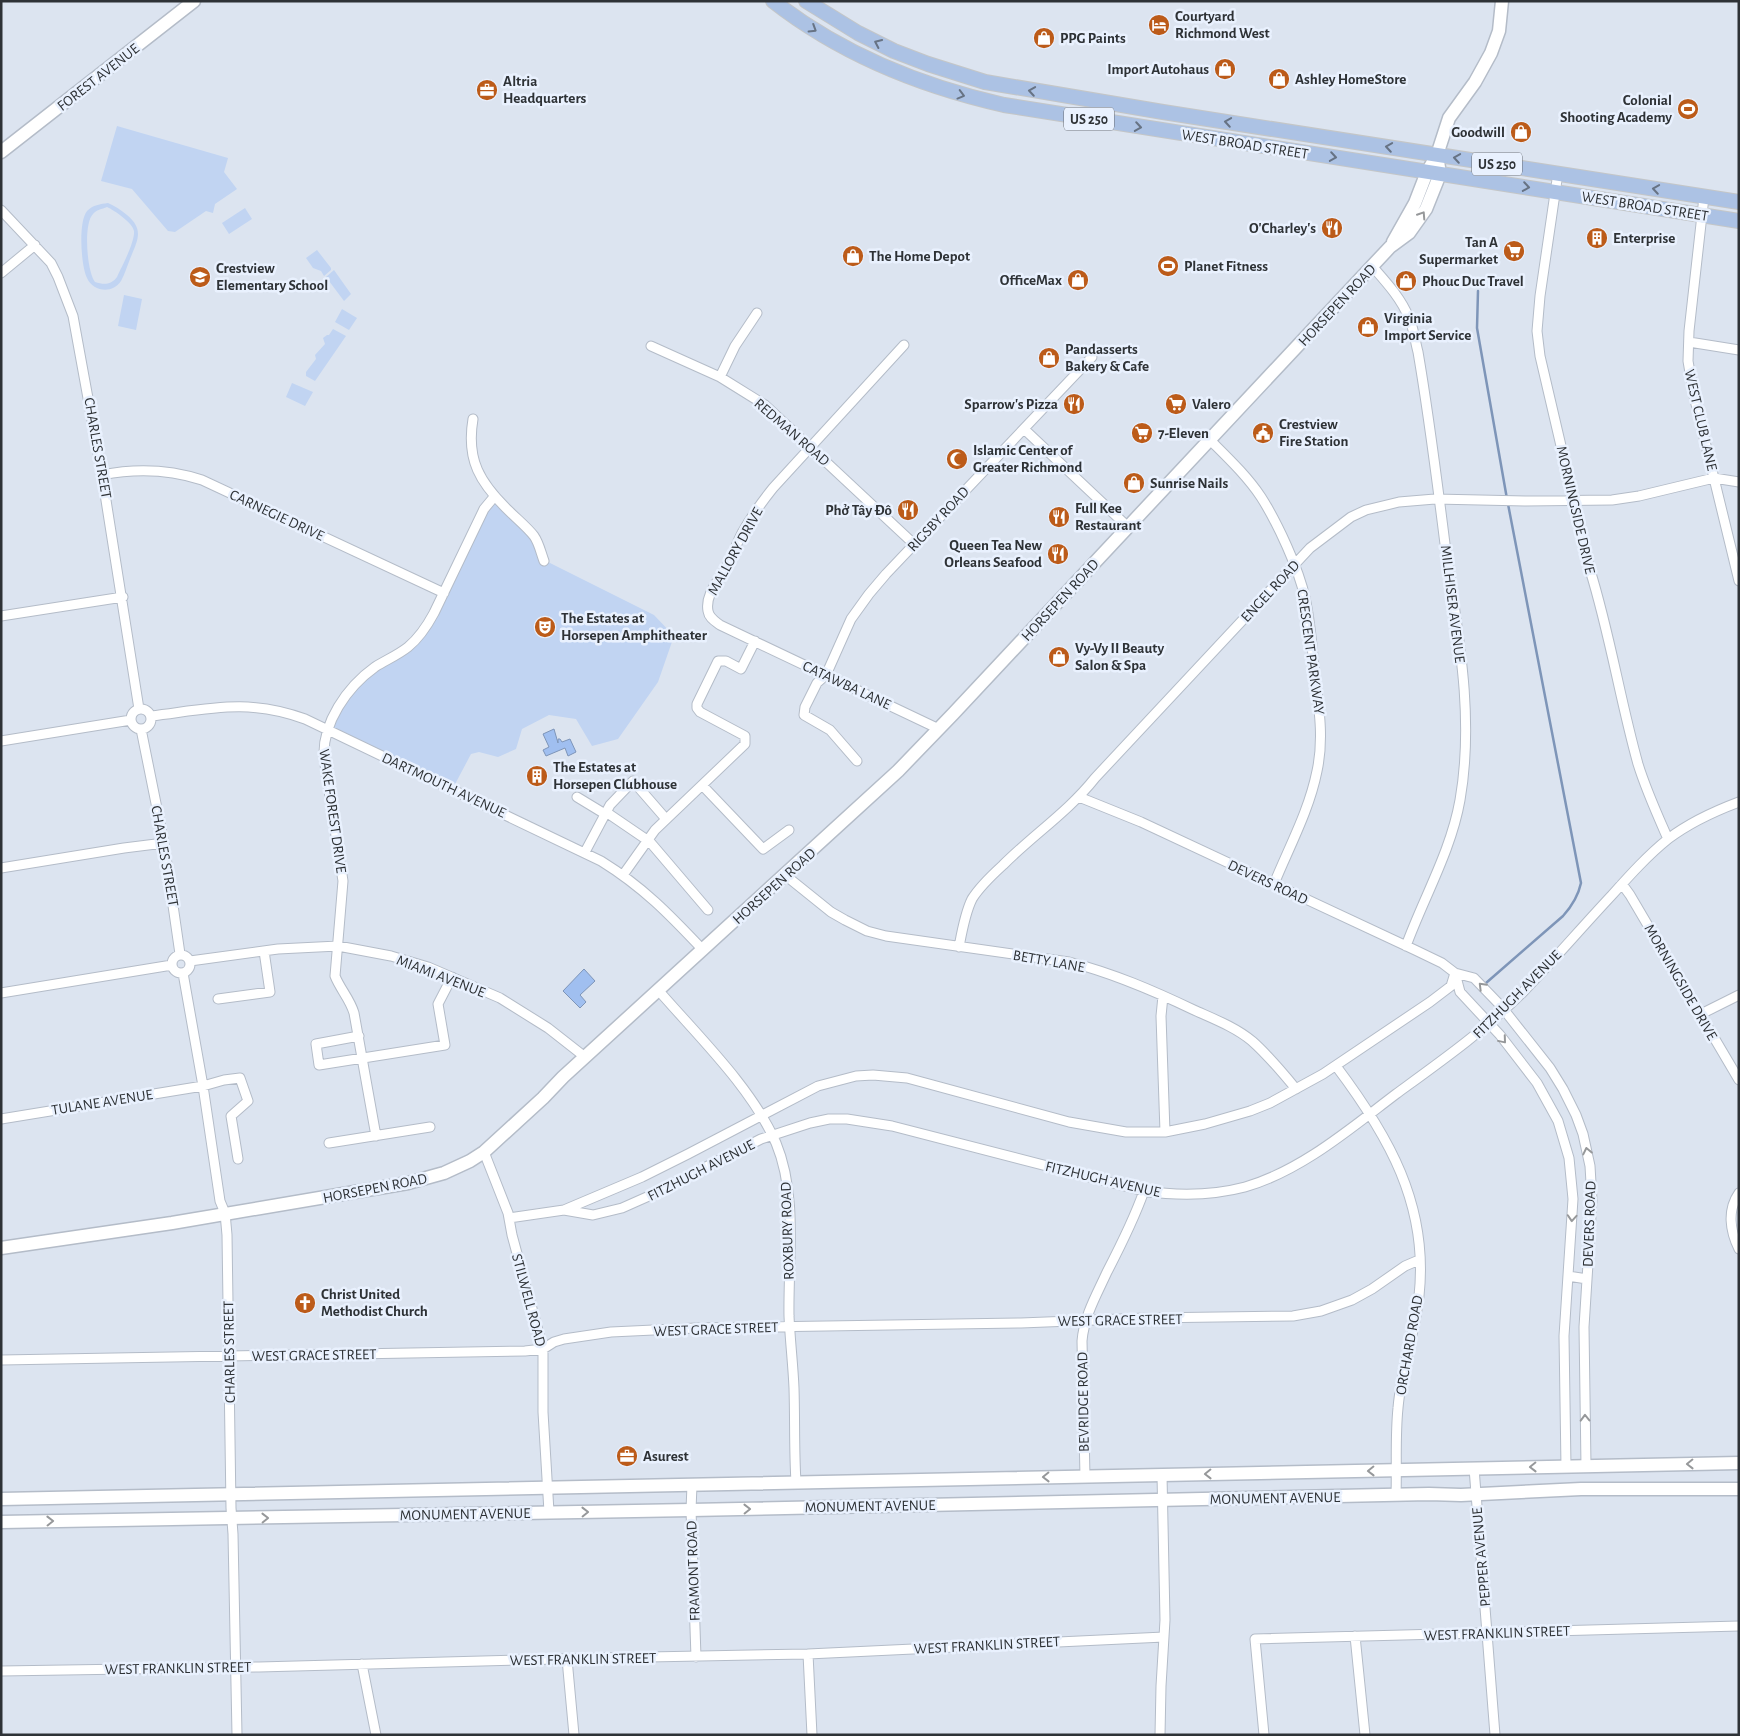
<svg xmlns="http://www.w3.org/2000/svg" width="1740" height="1736" font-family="'Alegreya Sans',sans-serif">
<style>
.green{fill:#c1d4f2;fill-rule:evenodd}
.water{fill:#a0bff0;stroke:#7e95b8}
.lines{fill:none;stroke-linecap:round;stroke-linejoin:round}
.stream{stroke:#7e95b8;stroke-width:2.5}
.street-casing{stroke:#b4bcc8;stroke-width:11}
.secondary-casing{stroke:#b4bcc8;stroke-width:15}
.primary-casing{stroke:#c4c6c7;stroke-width:16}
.street{stroke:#fff;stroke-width:9}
.secondary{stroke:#fff;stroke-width:12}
.primary{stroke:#acc2e4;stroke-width:14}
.oneway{stroke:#677384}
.oneway2{stroke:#96989a}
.labels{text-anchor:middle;stroke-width:5;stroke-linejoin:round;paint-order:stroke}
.shield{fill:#e9f1fe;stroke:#666b72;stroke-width:1}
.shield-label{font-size:14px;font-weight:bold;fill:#2e3236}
.poi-label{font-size:15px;font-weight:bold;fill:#2e3236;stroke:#e9f1fe;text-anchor:start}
.street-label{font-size:15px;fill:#2e3236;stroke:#e9f1fe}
</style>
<rect width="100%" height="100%" fill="#dce4f0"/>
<path class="green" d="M117,126L228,158L224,172L237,189L215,204L213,213L206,211L175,232L168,231L132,189L101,181Z
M108,203C115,206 121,210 127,215C145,230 137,241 130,259C127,266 125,274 121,281C113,294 93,292 87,278C81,266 78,222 87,211C93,205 100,204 108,203ZM107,207C114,210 133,223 134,231C135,242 122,266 117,277C111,285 104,285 95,282C87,272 83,224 93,214C96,210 102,209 107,207Z
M245,208L252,219L229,234L222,223Z
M317,250L331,268V270L324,276L321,271L313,268L306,258Z
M334,270L351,294L344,301L326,277Z
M124,295L142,299L136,330L118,326Z
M342,309L357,318L349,330L335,322Z
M333,329L346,336L315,381L306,376V372L316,359L315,355L325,344L323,338L327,335H329Z
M292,383L313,392L305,406L286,397Z
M492,495L538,538L546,561L654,615L674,636L658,682L618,739L592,746L576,719L549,715L522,729L516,749L498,757L479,752L471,754L453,788L328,729L346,696L422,632Z"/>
<path class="water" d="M554,729L558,743V739H560L562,742L570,739L576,752L568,756L565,748L546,756L543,750L549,747L543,734Z
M584,969L595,981L580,995L586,1002L580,1008L563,991Z"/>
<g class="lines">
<path class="stream" d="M1478,291L1477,328L1507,499
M1486,983L1563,916C1572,906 1578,897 1581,883L1508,504"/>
<g class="street-casing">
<path id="street" d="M1558,173L1540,296L1537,331L1540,356L1590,570C1610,634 1620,700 1638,764C1646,790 1657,814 1668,839
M1704,197L1689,331L1688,361L1694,396L1739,581
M1,210L51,263L58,277L73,316L102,475L139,709
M1372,266C1386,282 1401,298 1409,318C1414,329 1415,341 1418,352C1429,416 1437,480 1445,544C1457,628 1475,715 1460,800C1451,851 1424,897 1406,946
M1,273L35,245
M1689,342L1739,350
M904,345L773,488C761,503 751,517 742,533C736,545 732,557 725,569C718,581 705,595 708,611C709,618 715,621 720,625L939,729
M651,346L720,377L765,405L915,545
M720,377L735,346L757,313
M473,419C466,460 480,483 509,511C517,519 527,527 534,536C539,543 541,553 544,561
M1024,429L1128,527
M1211,441C1228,458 1247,476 1261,497C1277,522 1299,569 1305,598C1311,623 1312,650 1315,676C1319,708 1324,739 1317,771C1309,811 1289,847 1274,884
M102,475C137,468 168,469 202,480L444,593
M1,616L123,597
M131 719a10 10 0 1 1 20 0a10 10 0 1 1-20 0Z
M151,716C209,709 248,698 305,719L601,861C643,887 669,914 703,950
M141,729L164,843L180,954
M1,741L131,720
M857,761L830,730L804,715L805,707L817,683L826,675L851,619L869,594L886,574L1092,357
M702,785L763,849L789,830
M577,797L605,814
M1079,797L1141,822L1415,950L1442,963L1455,973L1474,978L1501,1006L1550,1068L1563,1089L1576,1115L1583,1134L1590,1166L1592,1200L1584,1327L1586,1466
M606,812L650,842L708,910
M585,852L610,805L633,781L666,819
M1,868L124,848L164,843
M623,875L655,830L745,744V736L700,712L697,708V704L718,661H726L741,669L755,641
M785,875L831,912L845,920L867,931L886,936L1069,962C1113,973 1154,991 1194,1010C1214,1019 1235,1027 1252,1041C1268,1055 1282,1072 1296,1089
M1622,884L1630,895L1739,1080
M959,947C962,931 965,913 972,899C980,886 992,875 1003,865C1033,835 1069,811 1095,778L1310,548L1351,517L1366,510L1399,502L1435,499L1525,501L1612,500L1639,496L1714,478L1739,482
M172 964a9 9 0 1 1 18 0a9 9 0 1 1-18 0Z
M190,961L278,949L338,946L391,956L428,967L500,998L548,1028L585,1057
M183,973L203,1086L220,1201L225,1213L227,1235L231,1508L233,1534L237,1735
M1455,973L1460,992L1500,1035L1537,1083L1558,1121L1569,1158L1573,1199L1564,1336L1566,1467
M659,991C698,1036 752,1088 776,1143C798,1196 788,1260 789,1316C790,1340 793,1364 794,1388C795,1419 794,1451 796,1482
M1,993L172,965
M1163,996L1161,1016L1165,1132
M218,999L270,992L264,951
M1701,1014L1739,995
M359,1036L316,1044L319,1065L445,1045L438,1004L452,977
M1336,1066C1388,1135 1429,1205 1419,1296C1415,1333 1401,1370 1398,1408C1395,1437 1397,1466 1396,1495
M1,1119L203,1086L224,1080L240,1078L248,1101L231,1116L238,1159
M376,1136L354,1013C350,999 340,989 335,976L343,881L324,758C322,723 347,687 375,667C386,660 398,655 408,647C419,638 427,626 434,613L484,509L494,497
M329,1143L430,1127
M484,1152L508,1213L512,1235L543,1349V1412L549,1512
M1739,1193C1727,1210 1730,1231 1739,1249
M564,1210L642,1177L688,1154L818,1086L856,1076L873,1075L907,1078L1069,1122L1126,1132H1165L1205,1124L1250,1111L1270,1103L1323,1074L1430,1002L1451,986L1455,973
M509,1218L564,1210L593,1215L622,1208L649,1196L761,1139L810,1123L829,1119H847L892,1126L1144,1191C1179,1196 1211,1196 1245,1187C1301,1171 1351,1128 1396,1094C1440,1062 1484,1031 1523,992C1553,961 1582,927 1612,895C1630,875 1648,855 1668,839C1689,823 1715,811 1739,802
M1568,1276L1587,1279
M1,1360L525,1351L543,1349L554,1342L564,1339L611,1332L696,1328L1021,1323L1146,1318L1293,1316L1321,1311L1352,1300L1372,1289L1405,1266L1419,1260
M1474,1468L1495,1735
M1085,1477L1082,1341C1084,1316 1097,1294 1107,1272C1121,1245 1134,1219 1144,1191
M692,1485L691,1510L696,1657
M1355,1636L1365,1735
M808,1654L812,1735
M567,1659L574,1735
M362,1664L376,1735
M1,1671L259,1667L597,1658L808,1654L1164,1637
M1160,1735L1161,1686L1165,1620L1162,1475
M1264,1735L1255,1639L1739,1626"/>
</g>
<g class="secondary-casing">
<path id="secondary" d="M1,152L194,1
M1393,242L1415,203L1427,172L1437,155L1449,118L1475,82L1491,53L1499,31L1502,1
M1,1248L172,1223L408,1183L444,1173L470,1161L484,1152L543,1098L563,1077L898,771L953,714L1390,247L1409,233L1426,209L1440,174L1437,155
M1,1499L1739,1463
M1,1522L691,1510L1429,1494L1461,1495L1581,1489H1739"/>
</g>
<g class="primary-casing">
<path id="primary" d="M773,1C842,55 920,86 1004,105L1739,221
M806,1L858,33L894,51L928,64L985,82L1163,112L1739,202"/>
</g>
<use href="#street" class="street"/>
<use href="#secondary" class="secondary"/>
<use href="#primary" class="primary"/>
</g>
<defs><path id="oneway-chevron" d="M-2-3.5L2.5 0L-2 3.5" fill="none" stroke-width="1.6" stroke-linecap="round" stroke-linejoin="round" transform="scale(1.25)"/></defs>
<g class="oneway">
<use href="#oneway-chevron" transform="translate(813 29) rotate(32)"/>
<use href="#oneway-chevron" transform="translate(878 43) rotate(-155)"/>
<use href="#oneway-chevron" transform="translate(1032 91) rotate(-171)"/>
<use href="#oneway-chevron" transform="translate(961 95) rotate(15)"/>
<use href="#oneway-chevron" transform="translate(1228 122) rotate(-171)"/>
<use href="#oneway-chevron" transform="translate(1138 127) rotate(9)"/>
<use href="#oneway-chevron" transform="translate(1389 147) rotate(-171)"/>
<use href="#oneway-chevron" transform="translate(1333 157) rotate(9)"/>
<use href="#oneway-chevron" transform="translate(1457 158) rotate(-171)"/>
<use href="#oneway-chevron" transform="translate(1526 187) rotate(9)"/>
<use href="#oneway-chevron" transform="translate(1656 189) rotate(-171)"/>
</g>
<g class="oneway2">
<use href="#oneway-chevron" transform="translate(1422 215) rotate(-57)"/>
<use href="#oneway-chevron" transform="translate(1482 986) rotate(-135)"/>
<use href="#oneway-chevron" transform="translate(1503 1040) rotate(50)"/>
<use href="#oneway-chevron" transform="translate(1587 1151) rotate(-102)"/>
<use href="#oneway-chevron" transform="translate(1572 1218) rotate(94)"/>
<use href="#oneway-chevron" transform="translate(1585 1418) rotate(-91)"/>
<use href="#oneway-chevron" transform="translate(1690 1464) rotate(179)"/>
<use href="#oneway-chevron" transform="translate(1533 1467) rotate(179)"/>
<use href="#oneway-chevron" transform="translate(1371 1471) rotate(179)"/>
<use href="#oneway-chevron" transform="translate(1208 1474) rotate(179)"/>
<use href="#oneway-chevron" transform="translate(1046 1477) rotate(179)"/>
<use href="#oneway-chevron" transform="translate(747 1509) rotate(-1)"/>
<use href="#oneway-chevron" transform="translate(585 1512) rotate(-1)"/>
<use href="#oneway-chevron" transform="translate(265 1518) rotate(-1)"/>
<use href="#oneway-chevron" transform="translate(50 1521) rotate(-1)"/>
</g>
<defs>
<g id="hotel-disc" transform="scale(1.125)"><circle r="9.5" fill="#bc5b19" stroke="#e9f1fe"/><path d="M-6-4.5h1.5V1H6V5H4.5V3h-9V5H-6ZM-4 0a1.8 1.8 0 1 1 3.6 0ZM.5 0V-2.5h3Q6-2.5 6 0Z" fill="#fff"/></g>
<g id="shop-disc" transform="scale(1.125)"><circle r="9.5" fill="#bc5b19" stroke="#e9f1fe"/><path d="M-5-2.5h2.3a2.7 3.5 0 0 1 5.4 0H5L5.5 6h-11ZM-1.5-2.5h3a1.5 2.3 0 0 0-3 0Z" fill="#fff"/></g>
<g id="office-disc" transform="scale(1.125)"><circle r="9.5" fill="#bc5b19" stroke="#e9f1fe"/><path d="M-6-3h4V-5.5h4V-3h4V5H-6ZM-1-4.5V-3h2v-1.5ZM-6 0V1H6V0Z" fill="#fff"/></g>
<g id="stadium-disc" transform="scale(1.125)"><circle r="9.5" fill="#bc5b19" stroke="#e9f1fe"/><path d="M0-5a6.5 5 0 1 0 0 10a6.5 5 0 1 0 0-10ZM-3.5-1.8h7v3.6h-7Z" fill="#fff"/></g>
<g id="restaurant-disc" transform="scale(1.125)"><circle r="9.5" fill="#bc5b19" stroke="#e9f1fe"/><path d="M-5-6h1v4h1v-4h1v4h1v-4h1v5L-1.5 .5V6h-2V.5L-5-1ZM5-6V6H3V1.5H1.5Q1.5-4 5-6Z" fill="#fff"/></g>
<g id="building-disc" transform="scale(1.125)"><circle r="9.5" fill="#bc5b19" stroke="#e9f1fe"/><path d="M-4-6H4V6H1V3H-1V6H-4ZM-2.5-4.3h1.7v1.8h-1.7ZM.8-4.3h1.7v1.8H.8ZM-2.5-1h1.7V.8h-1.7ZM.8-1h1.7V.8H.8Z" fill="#fff"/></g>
<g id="supermarket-disc" transform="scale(1.125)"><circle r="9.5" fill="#bc5b19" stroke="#e9f1fe"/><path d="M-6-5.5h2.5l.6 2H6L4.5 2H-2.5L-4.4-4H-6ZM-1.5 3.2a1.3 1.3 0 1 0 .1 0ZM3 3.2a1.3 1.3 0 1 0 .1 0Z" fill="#fff"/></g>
<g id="school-disc" transform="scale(1.125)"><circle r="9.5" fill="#bc5b19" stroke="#e9f1fe"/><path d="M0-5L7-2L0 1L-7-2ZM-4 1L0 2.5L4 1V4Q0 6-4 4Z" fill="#fff"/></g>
<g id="civic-disc" transform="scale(1.125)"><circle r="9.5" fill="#bc5b19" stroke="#e9f1fe"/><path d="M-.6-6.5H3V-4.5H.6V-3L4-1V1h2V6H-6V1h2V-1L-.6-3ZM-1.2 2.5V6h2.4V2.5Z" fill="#fff"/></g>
<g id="mosque-disc" transform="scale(1.125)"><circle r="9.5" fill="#bc5b19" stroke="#e9f1fe"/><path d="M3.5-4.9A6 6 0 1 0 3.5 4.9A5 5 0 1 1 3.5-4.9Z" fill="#fff"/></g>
<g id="theatre-disc" transform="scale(1.125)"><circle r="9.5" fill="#bc5b19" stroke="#e9f1fe"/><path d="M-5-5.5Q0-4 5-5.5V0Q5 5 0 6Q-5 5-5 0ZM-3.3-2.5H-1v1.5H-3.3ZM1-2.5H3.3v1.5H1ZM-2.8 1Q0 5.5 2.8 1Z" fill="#fff"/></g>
<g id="church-disc" transform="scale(1.125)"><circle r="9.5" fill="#bc5b19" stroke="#e9f1fe"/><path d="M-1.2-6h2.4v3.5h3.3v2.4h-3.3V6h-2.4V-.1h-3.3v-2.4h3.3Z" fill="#fff"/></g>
</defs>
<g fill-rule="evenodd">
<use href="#hotel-disc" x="1159" y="25"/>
<use href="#shop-disc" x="1044" y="38"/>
<use href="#shop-disc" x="1225" y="69"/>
<use href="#shop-disc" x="1279" y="79"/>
<use href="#office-disc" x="487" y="90"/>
<use href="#stadium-disc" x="1688" y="109"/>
<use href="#shop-disc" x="1521" y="132"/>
<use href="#restaurant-disc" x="1332" y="228"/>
<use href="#building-disc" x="1597" y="238"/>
<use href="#supermarket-disc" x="1514" y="251"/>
<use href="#shop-disc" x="853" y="256"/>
<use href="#stadium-disc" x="1168" y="266"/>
<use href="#school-disc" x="200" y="277"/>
<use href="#shop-disc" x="1078" y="280"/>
<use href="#shop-disc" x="1406" y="281"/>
<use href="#shop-disc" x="1368" y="327"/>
<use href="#shop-disc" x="1049" y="358"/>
<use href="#restaurant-disc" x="1074" y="404"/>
<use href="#supermarket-disc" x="1176" y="404"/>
<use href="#supermarket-disc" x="1142" y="433"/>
<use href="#civic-disc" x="1263" y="433"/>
<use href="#mosque-disc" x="957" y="459"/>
<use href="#shop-disc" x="1134" y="483"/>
<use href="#restaurant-disc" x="908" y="510"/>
<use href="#restaurant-disc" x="1059" y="517"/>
<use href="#restaurant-disc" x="1058" y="554"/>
<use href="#theatre-disc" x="545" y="627"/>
<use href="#shop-disc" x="1059" y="657"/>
<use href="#building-disc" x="537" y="776"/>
<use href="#church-disc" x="305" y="1303"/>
<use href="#office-disc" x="627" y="1456"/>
</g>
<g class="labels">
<g class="shield">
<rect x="1064" y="107.5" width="50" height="23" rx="4"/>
<rect x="1472" y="152.5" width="50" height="23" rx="4"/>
</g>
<g class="shield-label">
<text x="1089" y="124">US 250</text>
<text x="1497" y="169">US 250</text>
</g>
<g class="poi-label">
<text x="1175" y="21">Courtyard<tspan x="1175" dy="17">Richmond West</tspan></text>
<text x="1060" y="43">PPG Paints</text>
<text x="1209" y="74" text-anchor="end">Import Autohaus</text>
<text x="1295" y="84">Ashley HomeStore</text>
<text x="503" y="86">Altria<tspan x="503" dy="17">Headquarters</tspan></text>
<text x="1672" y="105" text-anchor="end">Colonial<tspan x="1672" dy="17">Shooting Academy</tspan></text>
<text x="1505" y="137" text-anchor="end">Goodwill</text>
<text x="1316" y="233" text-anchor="end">O'Charley's</text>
<text x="1613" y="243">Enterprise</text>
<text x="1498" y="247" text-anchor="end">Tan A<tspan x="1498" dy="17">Supermarket</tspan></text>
<text x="869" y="261">The Home Depot</text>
<text x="1184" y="271">Planet Fitness</text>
<text x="216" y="273">Crestview<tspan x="216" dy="17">Elementary School</tspan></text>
<text x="1062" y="285" text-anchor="end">OfficeMax</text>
<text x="1422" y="286">Phouc Duc Travel</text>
<text x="1384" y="323">Virginia<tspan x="1384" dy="17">Import Service</tspan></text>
<text x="1065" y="354">Pandasserts<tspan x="1065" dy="17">Bakery &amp; Cafe</tspan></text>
<text x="1058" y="409" text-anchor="end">Sparrow's Pizza</text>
<text x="1192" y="409">Valero</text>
<text x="1279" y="429">Crestview<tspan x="1279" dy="17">Fire Station</tspan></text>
<text x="1158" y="438">7-Eleven</text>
<text x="973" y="455">Islamic Center of<tspan x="973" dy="17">Greater Richmond</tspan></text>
<text x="1150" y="488">Sunrise Nails</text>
<text x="1075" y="513">Full Kee<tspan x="1075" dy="17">Restaurant</tspan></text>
<text x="892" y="515" text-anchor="end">Phở Tây Đô</text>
<text x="1042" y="550" text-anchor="end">Queen Tea New<tspan x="1042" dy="17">Orleans Seafood</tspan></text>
<text x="561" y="623">The Estates at<tspan x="561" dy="17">Horsepen Amphitheater</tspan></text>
<text x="1075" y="653">Vy-Vy II Beauty<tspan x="1075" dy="17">Salon &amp; Spa</tspan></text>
<text x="553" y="772">The Estates at<tspan x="553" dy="17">Horsepen Clubhouse</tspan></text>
<text x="321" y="1299">Christ United<tspan x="321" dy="17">Methodist Church</tspan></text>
<text x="643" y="1461">Asurest</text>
</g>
<g class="street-label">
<text transform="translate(98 77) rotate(-38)" y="5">FOREST AVENUE</text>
<text transform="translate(1245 144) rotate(9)" y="5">WEST BROAD STREET</text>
<text transform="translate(1645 206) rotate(9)" y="5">WEST BROAD STREET</text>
<text transform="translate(1337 305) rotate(-47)" y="5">HORSEPEN ROAD</text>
<text transform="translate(1701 420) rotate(77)" y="5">WEST CLUB LANE</text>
<text transform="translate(792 432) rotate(41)" y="5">REDMAN ROAD</text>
<text transform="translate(98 448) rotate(80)" y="5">CHARLES STREET</text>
<text transform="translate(1576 510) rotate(77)" y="5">MORNINGSIDE DRIVE</text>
<text transform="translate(277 515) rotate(25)" y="5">CARNEGIE DRIVE</text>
<text transform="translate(938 519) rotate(-47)" y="5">RIGSBY ROAD</text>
<text transform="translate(735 551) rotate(-61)" y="5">MALLORY DRIVE</text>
<text transform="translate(1270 591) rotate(-47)" y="5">ENGEL ROAD</text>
<text transform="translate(1060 600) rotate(-47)" y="5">HORSEPEN ROAD</text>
<text transform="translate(1453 604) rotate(83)" y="5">MILLHISER AVENUE</text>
<text transform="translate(1311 652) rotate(82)" y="5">CRESCENT PARKWAY</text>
<text transform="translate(847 685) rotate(25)" y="5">CATAWBA LANE</text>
<text transform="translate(444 785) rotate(25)" y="5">DARTMOUTH AVENUE</text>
<text transform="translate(333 811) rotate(82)" y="5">WAKE FOREST DRIVE</text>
<text transform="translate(165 856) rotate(80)" y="5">CHARLES STREET</text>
<text transform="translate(1268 882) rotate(25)" y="5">DEVERS ROAD</text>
<text transform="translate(774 886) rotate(-42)" y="5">HORSEPEN ROAD</text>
<text transform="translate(1049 961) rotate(10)" y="5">BETTY LANE</text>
<text transform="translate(441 976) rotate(21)" y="5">MIAMI AVENUE</text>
<text transform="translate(1681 982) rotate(60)" y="5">MORNINGSIDE DRIVE</text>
<text transform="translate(1517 994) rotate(-45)" y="5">FITZHUGH AVENUE</text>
<text transform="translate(102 1102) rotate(-9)" y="5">TULANE AVENUE</text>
<text transform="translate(701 1170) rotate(-27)" y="5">FITZHUGH AVENUE</text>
<text transform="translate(1103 1179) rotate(13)" y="5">FITZHUGH AVENUE</text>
<text transform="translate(375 1188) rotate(-11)" y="5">HORSEPEN ROAD</text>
<text transform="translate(1589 1224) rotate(-88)" y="5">DEVERS ROAD</text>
<text transform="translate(787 1231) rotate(-92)" y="5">ROXBURY ROAD</text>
<text transform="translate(529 1300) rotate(75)" y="5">STILWELL ROAD</text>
<text transform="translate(1120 1320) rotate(-1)" y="5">WEST GRACE STREET</text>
<text transform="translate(716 1329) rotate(-2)" y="5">WEST GRACE STREET</text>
<text transform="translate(1409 1345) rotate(-80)" y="5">ORCHARD ROAD</text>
<text transform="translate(229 1352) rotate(-91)" y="5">CHARLES STREET</text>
<text transform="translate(314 1355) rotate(-1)" y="5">WEST GRACE STREET</text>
<text transform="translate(1083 1402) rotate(-91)" y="5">BEVRIDGE ROAD</text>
<text transform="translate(1275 1498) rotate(-1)" y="5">MONUMENT AVENUE</text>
<text transform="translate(870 1506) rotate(-1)" y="5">MONUMENT AVENUE</text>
<text transform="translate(465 1514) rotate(-1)" y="5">MONUMENT AVENUE</text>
<text transform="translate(1481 1557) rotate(-95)" y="5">PEPPER AVENUE</text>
<text transform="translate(693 1571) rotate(-92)" y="5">FRAMONT ROAD</text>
<text transform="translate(1497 1633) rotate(-2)" y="5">WEST FRANKLIN STREET</text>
<text transform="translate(987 1645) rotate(-3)" y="5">WEST FRANKLIN STREET</text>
<text transform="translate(583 1659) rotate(-1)" y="5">WEST FRANKLIN STREET</text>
<text transform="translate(178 1668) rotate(-1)" y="5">WEST FRANKLIN STREET</text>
</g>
</g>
<rect width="1740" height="1736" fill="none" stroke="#2e3236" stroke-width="5"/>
</svg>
